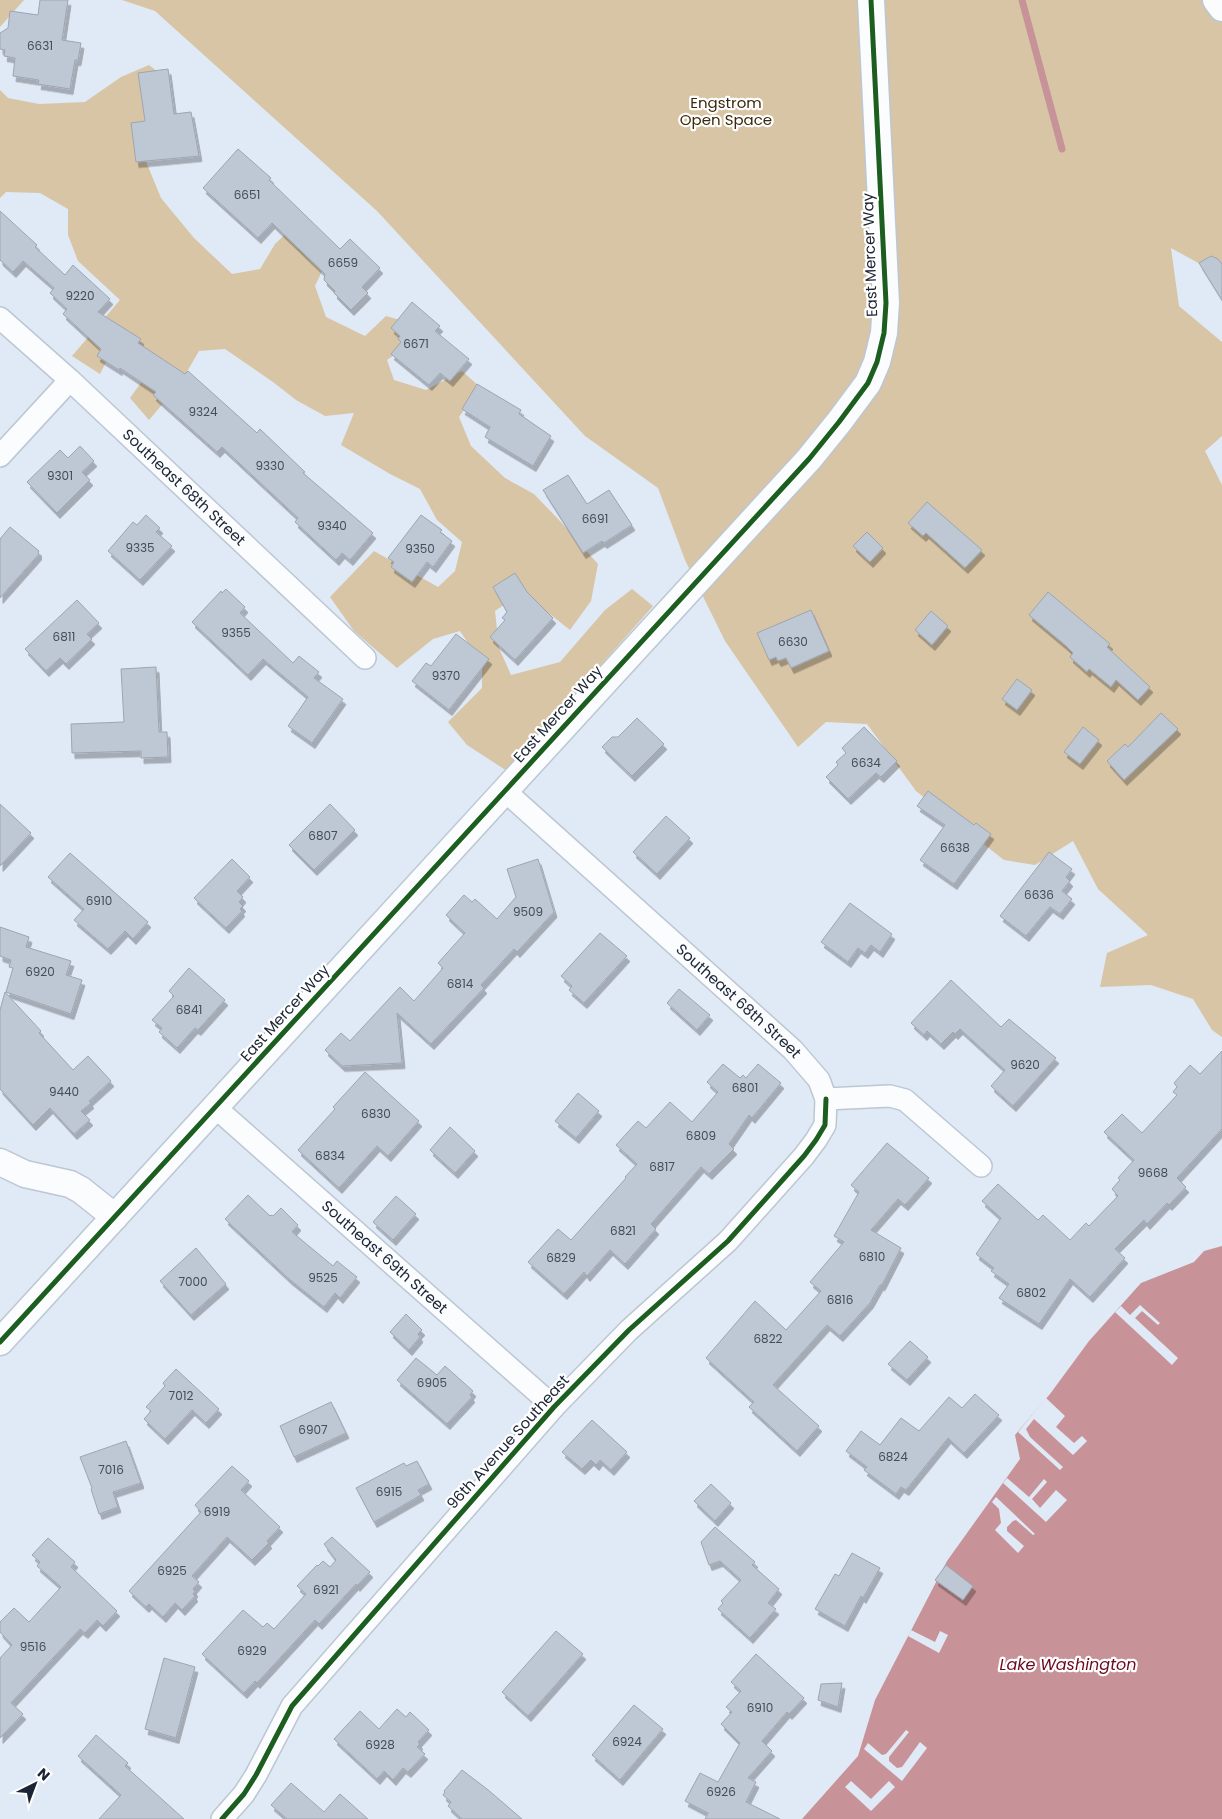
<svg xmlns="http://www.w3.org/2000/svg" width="1222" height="1819" font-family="Poppins,sans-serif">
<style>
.forest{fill:#d8c5a5}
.water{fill:#c79398}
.pier{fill:#e0e9f6}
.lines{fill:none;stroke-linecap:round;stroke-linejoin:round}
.stream{stroke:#c79398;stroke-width:7}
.building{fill:#bec7d4;stroke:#9ca5b1;filter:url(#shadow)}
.minor-casing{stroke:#bdc6d3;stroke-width:24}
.tertiary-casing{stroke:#bdc6d3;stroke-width:29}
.minor{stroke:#fafcfe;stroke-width:21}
.tertiary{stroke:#fafcfe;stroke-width:26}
.cycleway-casing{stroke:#fff;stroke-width:8}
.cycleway{stroke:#1b5e20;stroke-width:5}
.labels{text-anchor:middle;stroke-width:4.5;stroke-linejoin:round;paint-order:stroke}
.number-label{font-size:12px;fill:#444d5b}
.park-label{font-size:15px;fill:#3a290a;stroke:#fff}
.street-label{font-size:15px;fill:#1b2433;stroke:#fff}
.water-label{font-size:16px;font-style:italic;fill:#6b081d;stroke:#fff}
</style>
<defs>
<filter id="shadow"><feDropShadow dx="3" dy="5.5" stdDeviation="0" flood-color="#0004"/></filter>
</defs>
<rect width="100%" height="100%" fill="#e0e9f6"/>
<path class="forest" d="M0,0H24L0,27Z
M122,0H1222V276L1171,248L1179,306L1222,342V436L1205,451L1222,485V1037L1212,1030L1193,999L1151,985L1100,987L1107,953L1148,935L1098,889L1073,841L1035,865L1004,860L916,791L867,724L826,722L798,747L725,641L685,560L658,488L585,436L377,211L155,11Z
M149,65L169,81L135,135L161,198L194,238L232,274L260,269L275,244L298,222L333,248L315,286L326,317L365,336L386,316L411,323L416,340L387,360L394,380L426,390L462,371L480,387L459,417L471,446L505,478L534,494L559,520L598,564L591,601L570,630L522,592L495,611L499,648L511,675L560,662L605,610L632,589L653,606L507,771L467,745L448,722L482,688V664L460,631L433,639L397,668L354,631L330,597L374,551L438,587L455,571L462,542L437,520L420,489L390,474L341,445L354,413L325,416L296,400L273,382L225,349L199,351L181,382L149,420L130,398L150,370L115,344L100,374L72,356L120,300L78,261L68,235V209L40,193L6,192L0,198V90L8,98L39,104L85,102L121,77Z"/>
<path class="water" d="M1222,1246V1819H802L858,1756L875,1700L947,1561L1020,1459L1015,1435L1050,1394L1089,1341L1141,1283L1194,1262L1204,1251Z"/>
<path class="pier" d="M1140,1305L1160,1323L1158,1325L1142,1311L1135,1318L1178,1358L1172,1365L1115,1312L1121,1306L1130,1315Z
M1046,1398L1065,1416L1056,1427L1074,1443L1082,1436L1087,1441L1073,1455L1034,1419L1026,1429L1030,1437L1063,1467L1060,1470L1018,1432Z
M1007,1478L1029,1497L1044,1479L1047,1482L1032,1499L1040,1508L1056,1490L1067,1500L1046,1522L1003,1483Z
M996,1497L1035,1534L1033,1535L1016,1520L1013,1521L1007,1527V1531L1024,1546L1018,1553L995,1530L1001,1523L999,1509L992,1502Z
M911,1630L935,1642L940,1631L948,1635L939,1653L908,1636Z
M906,1730L909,1732L889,1757V1761L897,1768L902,1767L920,1742L927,1748L902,1781L864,1749L868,1743L882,1755L886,1754Z
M851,1781L871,1799L889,1781L895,1787L871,1811L845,1787Z"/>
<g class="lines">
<path class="stream" d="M1022,0L1062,149"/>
</g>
<path class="building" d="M40,0H68L62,40L81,43L78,60H75L70,89L38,84L39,80L13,76L15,58L4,56L5,50L0,49V33L8,28L10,11L38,15Z
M168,69L174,114L191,112L199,156L136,162L131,123L145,121L138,73Z
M238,149L271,178L269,180L340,249L350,239L380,268L362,287L368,293L351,310L334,293L335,291L324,280L325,274L272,223L258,238L203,188Z
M0,211L37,245L35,247L65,275L73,265L110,299L98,312L141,339L138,343L185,374L188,371L257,433L260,429L305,472L303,473L373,533L350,560L342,553L336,560L295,522L298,518L222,447L217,452L153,395L156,392L120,368L119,370L97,356L101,349L63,314L67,309L50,293L54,288L23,261L13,272L0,260Z
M1211,256L1218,259L1222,264V300L1199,263Z
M412,302L440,326L435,331L469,359L450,381L440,373L429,385L391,354L401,342L398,339L400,336L391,328Z
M477,384L521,410L519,414L551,436L533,466L485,437L490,427L462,409Z
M80,446L94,461L82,472L90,480L57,513L27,482L60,450L68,458Z
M568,475L587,504L609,490L632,525L604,543L602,541L583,553L543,490Z
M927,502L982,550L965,568L926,533L923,536L908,523Z
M146,515L160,528L156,532L172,546L140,580L108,551L133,522L137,525Z
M421,515L442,530L440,532L452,541L433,567L427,562L412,582L391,567L394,562L388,558Z
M10,527L39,551L38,553L39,554L0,598V539Z
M867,532L883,548L870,562L853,546Z
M515,573L527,592L553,618L515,660L490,637L505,620L502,618L507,612L493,587Z
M226,589L245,607L240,613L293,663L299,656L319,672L314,678L343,699L312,743L288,726L308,697L263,659L248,675L192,622L221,591L222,593Z
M1048,592L1110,644L1107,647L1150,687L1138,700L1116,680L1111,687L1089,669L1087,672L1070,657L1073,653L1065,645L1029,615Z
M77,600L99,623L87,634L92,639L66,664L60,658L46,671L25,649Z
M811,610L829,651L791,668L786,658L778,661L776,657L769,660L757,633Z
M931,611L948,626L932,645L915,630Z
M456,634L489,659L449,710L412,681L426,663L431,666Z
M156,667L159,732H167L168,757L141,758V751L72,753L71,724L124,722L121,669Z
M1017,679L1032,690L1017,710L1002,699Z
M1161,713L1178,729L1124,780L1107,761L1125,744L1128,747Z
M637,718L664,744L632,776L602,747L612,737H618Z
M864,727L897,761L881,777L876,773L848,799L826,777L838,765L836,762L846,753L842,748Z
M1083,727L1099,740L1080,764L1064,752Z
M928,791L974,825L976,823L991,834L954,884L920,860L945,825L917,806Z
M0,804L31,833L0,866Z
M330,804L355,830L314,870L289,845Z
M666,816L690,838L657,874L633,852Z
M1049,852L1072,869L1066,877L1070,881L1062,891L1072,899L1060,914L1050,907L1026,936L1000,916Z
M70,853L148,922L133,939L125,931L108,949L74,920L84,909L48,877Z
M232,859L250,877L237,891L243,897L239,902L243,906L240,909L242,911L226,928L194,898Z
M538,859L554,912L517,952L514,949L481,985L484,988L431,1044L397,1013L402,1063L342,1066L325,1050L341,1033L350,1041L400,987L414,1001L443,968L438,963L465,933L446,915L464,895L472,902L475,899L497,919L516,897L507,869Z
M850,903L892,934L880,952L871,945L865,953L858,948L848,962L821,942Z
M0,927L29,937L26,947L71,961L66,975L82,980L71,1014L6,992L13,968L9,967L11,960L0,956Z
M600,933L627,956L584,1003L569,990L572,986L561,976Z
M189,968L225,1000L198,1030L195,1028L177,1048L159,1032L162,1028L152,1020L174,996L169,991Z
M951,980L1001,1027L1009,1019L1056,1058L1013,1106L991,1086L1005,1070L960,1029L955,1034L953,1032L941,1044L927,1031L924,1035L911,1023Z
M679,989L710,1015L697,1030L667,1003Z
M5,992L41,1031L39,1033L73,1070L88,1056L111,1081L89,1101L91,1103L81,1111L90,1120L74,1134L50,1108L33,1125L0,1089V1010Z
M1222,1051V1129L1177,1178L1186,1187L1169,1205L1167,1203L1147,1224L1144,1220L1115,1249L1125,1258L1090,1297L1070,1279L1039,1324L999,1298L1009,1284L991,1271L994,1268L976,1254L1001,1218L982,1201L998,1184L1038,1220L1043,1215L1070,1240L1086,1223L1089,1226L1118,1196L1112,1189L1120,1180L1118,1178L1134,1160L1104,1132L1122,1114L1142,1133L1177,1095L1173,1092L1177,1087L1174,1083L1190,1065L1200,1074Z
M723,1064L740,1078L743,1075L746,1078L758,1064L781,1083L752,1118L749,1115L729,1144L734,1149L709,1174L701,1167L651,1224L656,1229L625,1264L610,1250L587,1276L584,1272L564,1294L528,1262L558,1229L571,1240L626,1178L625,1177L637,1164L616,1145L638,1121L646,1128L670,1102L692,1122L718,1092L707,1082Z
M365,1072L419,1121L388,1156L377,1146L339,1188L298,1150L335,1109L333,1107Z
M578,1093L599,1111L576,1138L555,1121Z
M450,1127L475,1151L455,1173L430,1150Z
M887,1143L929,1178L905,1205L898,1199L871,1230L901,1248L882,1285H880L870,1303L840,1336L827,1325L773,1385L819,1426L797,1451L749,1407L754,1402L706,1358L755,1301L786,1330L821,1291L810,1282L844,1242L834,1236L859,1192L851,1185Z
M248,1195L270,1216L271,1215L273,1216L281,1208L298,1225L292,1232L333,1266L337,1261L357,1277L340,1298L335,1293L324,1307L289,1279L225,1219Z
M396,1196L416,1214L393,1240L373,1222Z
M196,1248L226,1284L191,1315L160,1281Z
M406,1314L422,1330L418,1334L420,1337L409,1350L390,1332Z
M910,1341L928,1357L907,1380L888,1364Z
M416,1358L437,1375L445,1366L473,1391L470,1395L472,1397L447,1424L397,1380Z
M176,1369L219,1409L206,1423L192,1410L165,1439L144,1419L151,1411L146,1407L165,1386L163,1383Z
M975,1394L999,1415L964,1453L948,1438L906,1490L901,1487L896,1494L864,1470L867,1467L846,1451L861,1431L880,1445L901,1418L919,1431L949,1397L962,1408Z
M331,1402L346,1433L294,1457L280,1426Z
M592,1420L627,1452L611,1470L600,1460L596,1465L591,1460L582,1469L562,1452Z
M126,1441L141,1483L113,1492L118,1507L99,1514L91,1489L92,1488L80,1457Z
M417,1461L429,1484L418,1490L421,1495L374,1522L356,1488L404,1463L406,1466Z
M232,1466L249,1481L241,1490L280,1527L267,1541L269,1543L252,1560L227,1537L192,1576L199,1582L193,1589L195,1591L193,1594L195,1596L182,1610L175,1603L163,1617L149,1604L146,1607L129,1591L201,1512L195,1505Z
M711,1484L731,1503L715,1521L694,1501Z
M715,1527L755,1562L752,1565L779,1589L768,1603L776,1609L750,1638L718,1609L723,1603L721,1601L741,1580L720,1561L709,1565L701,1542Z
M332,1537L370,1572L357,1586L356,1584L319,1624L315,1620L257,1683L255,1681L244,1693L202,1654L243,1610L263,1627L267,1623L274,1629L306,1594L297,1586L317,1565L318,1566L323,1561L330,1567L336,1560L324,1544Z
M48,1538L75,1562L71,1567L117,1611L103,1626L97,1620L85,1633L80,1629L11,1703L23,1714L0,1738V1658L12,1645L0,1632V1622L14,1608L29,1622L61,1587L37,1566L40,1562L32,1555Z
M852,1553L880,1568L863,1598L861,1596L845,1626L815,1609L835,1574L839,1576Z
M946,1565L973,1586L963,1600L935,1580Z
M556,1631L583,1654L528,1716L502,1692Z
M756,1654L804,1698L789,1714L787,1712L762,1741L772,1751L748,1778L756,1782L746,1802L780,1819H705L708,1813L685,1801L700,1773L718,1782L740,1743L721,1724L732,1712L726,1707L741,1691L731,1682Z
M164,1658L195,1667L176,1738L145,1729Z
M842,1683L838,1707L818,1700L821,1684Z
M634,1705L663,1729L620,1780L592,1755Z
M397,1709L406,1717L410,1712L429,1730L418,1742L420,1744L417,1747L425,1754L408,1772L403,1768L393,1780L384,1771L377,1779L334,1739L360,1711L379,1729Z
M96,1735L128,1763L125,1766L184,1819H99L121,1795L78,1756Z
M462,1770L487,1789L522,1819H462L448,1806L451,1802L443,1795L445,1792L444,1791Z
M291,1783L324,1812L340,1794L368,1819H287L271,1805Z"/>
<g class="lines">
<g class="minor-casing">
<g id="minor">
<path id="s1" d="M0,318L70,380L365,658"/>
<path d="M0,456L70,380"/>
<path id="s2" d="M505,791L793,1050L819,1080L826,1099L890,1096L905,1100L981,1166"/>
<path id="s3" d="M216,1108L554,1407"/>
<path d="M222,1819L244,1794L256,1775L292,1706L554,1407L629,1330L728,1241L804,1156L816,1140L825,1125L826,1099"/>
</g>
</g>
<g class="tertiary-casing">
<path id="tertiary" d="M1216,0L1222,8
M0,1162L25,1174L70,1184L81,1190L115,1217
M0,1342L809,459L839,422L868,383L877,362L884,333L886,303L871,0"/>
</g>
<use href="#minor" class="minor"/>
<use href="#tertiary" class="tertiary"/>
<g class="cycleway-casing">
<path id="cycleway" d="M0,1342L809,459L839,422L868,383L877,362L884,333L886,303L871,0
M222,1819L244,1794L256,1775L292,1706L554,1407L629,1330L728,1241L804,1156L816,1140L825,1125L826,1099"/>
</g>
<use href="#cycleway" class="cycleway"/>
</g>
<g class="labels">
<g class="number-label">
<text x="40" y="50">6631</text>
<text x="247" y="199">6651</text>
<text x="343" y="267">6659</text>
<text x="80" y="300">9220</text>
<text x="416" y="348">6671</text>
<text x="203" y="416">9324</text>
<text x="270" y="470">9330</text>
<text x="60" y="480">9301</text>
<text x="595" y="523">6691</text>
<text x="332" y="530">9340</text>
<text x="140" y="552">9335</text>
<text x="420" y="553">9350</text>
<text x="236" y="637">9355</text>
<text x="64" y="641">6811</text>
<text x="793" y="646">6630</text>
<text x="446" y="680">9370</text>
<text x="866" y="767">6634</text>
<text x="323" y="840">6807</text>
<text x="955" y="852">6638</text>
<text x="1039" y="899">6636</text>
<text x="99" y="905">6910</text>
<text x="528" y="916">9509</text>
<text x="40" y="976">6920</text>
<text x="460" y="988">6814</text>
<text x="189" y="1014">6841</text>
<text x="1025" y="1069">9620</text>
<text x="745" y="1092">6801</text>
<text x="64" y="1096">9440</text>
<text x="376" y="1118">6830</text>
<text x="701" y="1140">6809</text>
<text x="330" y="1160">6834</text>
<text x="662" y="1171">6817</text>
<text x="1153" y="1177">9668</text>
<text x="623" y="1235">6821</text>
<text x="872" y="1261">6810</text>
<text x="561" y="1262">6829</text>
<text x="323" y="1282">9525</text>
<text x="193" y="1286">7000</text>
<text x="1031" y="1297">6802</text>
<text x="840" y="1304">6816</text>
<text x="768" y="1343">6822</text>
<text x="432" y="1387">6905</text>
<text x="181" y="1400">7012</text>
<text x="313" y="1434">6907</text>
<text x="893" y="1461">6824</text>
<text x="111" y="1474">7016</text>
<text x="389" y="1496">6915</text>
<text x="217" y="1516">6919</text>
<text x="172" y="1575">6925</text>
<text x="326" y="1594">6921</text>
<text x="33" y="1651">9516</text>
<text x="252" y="1655">6929</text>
<text x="760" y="1712">6910</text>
<text x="627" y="1746">6924</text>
<text x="380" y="1749">6928</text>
<text x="721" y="1796">6926</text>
</g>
<g class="park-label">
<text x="726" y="108">Engstrom<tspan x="726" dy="17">Open Space</tspan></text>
</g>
<g class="street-label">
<text transform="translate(870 255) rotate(-92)" y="5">East Mercer Way</text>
<text dy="5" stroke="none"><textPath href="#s1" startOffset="250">Southeast 68th Street</textPath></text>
<text transform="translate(558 714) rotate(-48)" y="5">East Mercer Way</text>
<text dy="5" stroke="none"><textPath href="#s2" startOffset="314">Southeast 68th Street</textPath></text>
<text transform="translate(285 1013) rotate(-48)" y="5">East Mercer Way</text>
<text dy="5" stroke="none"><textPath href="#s3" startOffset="225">Southeast 69th Street</textPath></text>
<text transform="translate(508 1442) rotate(-48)" y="5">96th Avenue Southeast</text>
</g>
<g class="water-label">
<text x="1068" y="1670">Lake Washington</text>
</g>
</g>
<g transform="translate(35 1784) rotate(42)" stroke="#ffffff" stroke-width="4" paint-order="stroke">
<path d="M0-4L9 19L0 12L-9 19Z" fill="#1b2433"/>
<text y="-8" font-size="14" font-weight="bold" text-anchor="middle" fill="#1b2433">N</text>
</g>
</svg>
